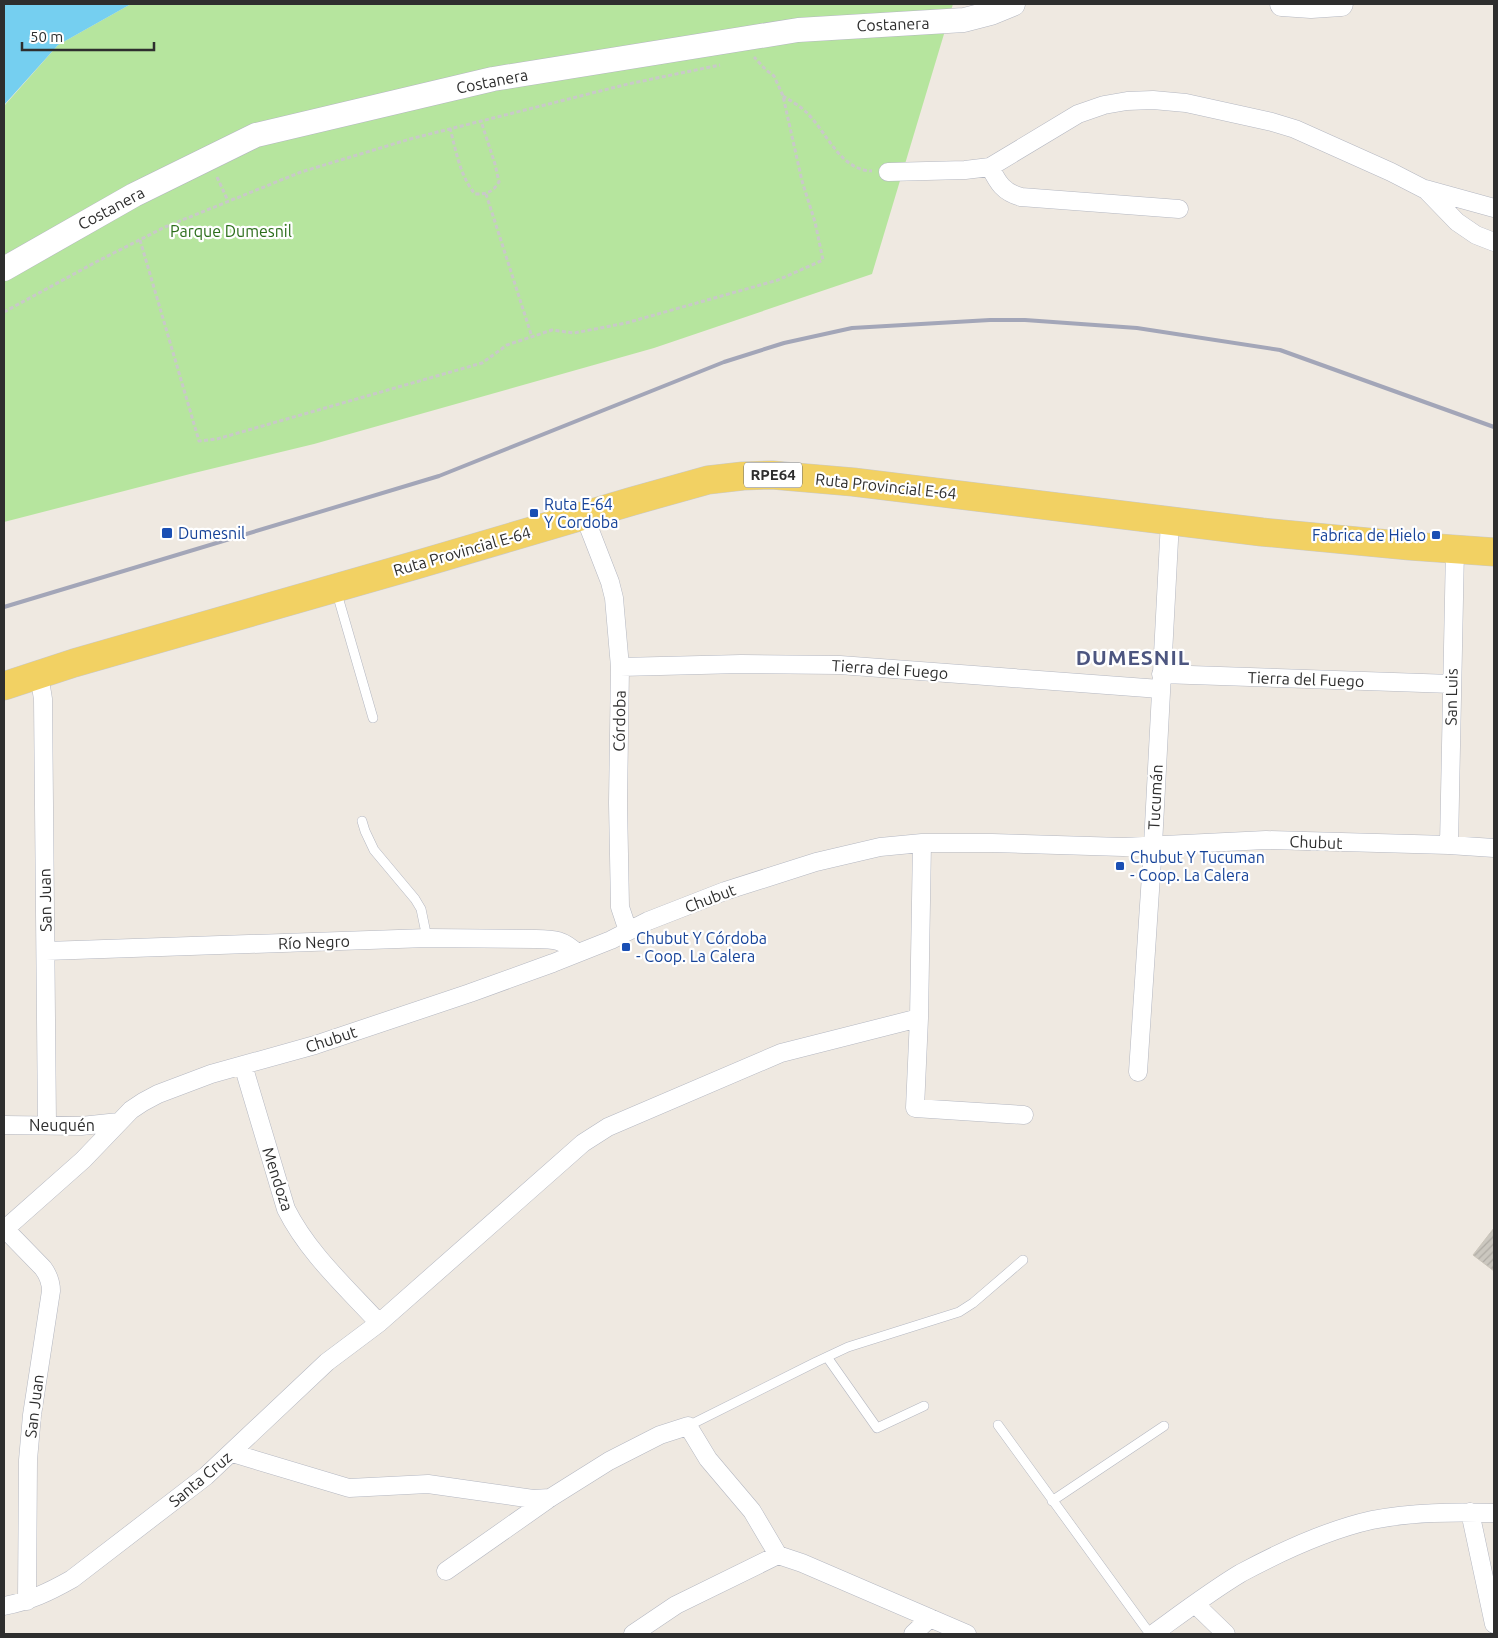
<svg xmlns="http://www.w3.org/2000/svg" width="1498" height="1638" font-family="Ubuntu,sans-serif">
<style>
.grass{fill:#b6e59e}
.water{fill:#75cff0}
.building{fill:url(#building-hatch);stroke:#cbc5ba}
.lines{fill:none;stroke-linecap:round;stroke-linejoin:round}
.lane-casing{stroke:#b4b7c1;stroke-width:10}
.street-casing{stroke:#b4b7c1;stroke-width:19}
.secondary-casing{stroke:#b4b7c1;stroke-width:25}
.primary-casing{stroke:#c9c9c9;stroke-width:29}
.path{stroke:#c9c9c9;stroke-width:3;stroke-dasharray:4 2.5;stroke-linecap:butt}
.lane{stroke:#fff;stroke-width:9}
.street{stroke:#fff;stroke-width:18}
.secondary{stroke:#fff;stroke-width:24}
.primary{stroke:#f2d163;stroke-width:28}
.rail{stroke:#a3a6b8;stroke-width:4}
.transit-dot{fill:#1a4fb4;stroke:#fff;stroke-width:2}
.labels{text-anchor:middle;stroke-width:4.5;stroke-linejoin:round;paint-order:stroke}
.shield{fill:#fff;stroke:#6d6d6d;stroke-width:1}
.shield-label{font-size:15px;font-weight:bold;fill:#2e2e2e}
.street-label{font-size:16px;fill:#2e2e2e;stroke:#fff}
.park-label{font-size:16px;fill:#2c6e1b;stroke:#fff}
.transit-label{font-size:16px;fill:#164399;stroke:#fff;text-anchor:start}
.district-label{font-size:21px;font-weight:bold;letter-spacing:1px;fill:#4d5680;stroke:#fff}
</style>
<defs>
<pattern id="building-hatch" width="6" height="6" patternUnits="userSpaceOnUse" patternTransform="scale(1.25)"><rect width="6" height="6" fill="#cbc7bf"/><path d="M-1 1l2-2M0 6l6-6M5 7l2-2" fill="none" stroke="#afaba4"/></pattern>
</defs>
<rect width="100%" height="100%" fill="#efe9e1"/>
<path class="grass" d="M131,4H953L872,274L654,348L314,444L190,474L4,522V106L58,45Z"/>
<path class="water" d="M4,4H131L58,45L4,105Z"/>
<path class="building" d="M1494,1228V1271L1473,1255Z"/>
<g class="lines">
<g class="lane-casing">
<path id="lane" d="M336,590L373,718
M362,821L365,831L374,850L415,899L421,909L427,938
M827,1357L877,1428L924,1406
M998,1425L1150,1634
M688,1426L816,1362L848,1347L959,1312L973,1303L1023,1260
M1052,1501L1164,1426"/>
</g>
<g class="street-casing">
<path id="street" d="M990,167C998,183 1003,192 1021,197L1179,209
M888,172L965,170L990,167L1078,114L1104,105L1127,101L1153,100L1186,103L1272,122L1295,129L1391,172L1426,190L1457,222L1476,235L1494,242
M1425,189L1494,208
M584,515L610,582L614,598L620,667L618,803L620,907L628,931
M620,667L741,664L840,665L1160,689
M39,674L43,699L47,1125
M1161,674L1452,684
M1449,845L1455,549
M46,951L427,938L536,939C555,939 563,940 577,953
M919,1018L915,1108L1024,1115
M243,1065L286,1209C308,1253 346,1287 379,1323
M1138,1072L1153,845L1170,521
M4,1125L81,1126L119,1122
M5,1229L43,1268C49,1276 51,1282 51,1291L32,1415L28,1460L27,1601
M4,1230L83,1160L131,1110L143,1102L158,1094L211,1074L315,1045L470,993L553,963L611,940L648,921L725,891L816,862L880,847L922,843H992L1123,847L1266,840L1449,845L1494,848
M232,1453L349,1488L428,1484L533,1499L550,1498
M1470,1512L1494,1624
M446,1571L550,1498L609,1461L660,1435L688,1426L708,1459L752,1511L778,1555L802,1563L967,1634
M1195,1604L1226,1634
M4,1606C30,1601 49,1592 72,1579L206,1476L327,1362L379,1323L583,1143L608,1127L781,1053L919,1018L922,843
M633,1634L676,1605L778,1555
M913,1634L930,1618
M1153,1634C1182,1613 1211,1591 1241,1573C1282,1551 1327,1530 1372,1520C1412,1512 1454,1512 1494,1513"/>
</g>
<g class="secondary-casing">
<path id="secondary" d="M1282,4L1311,6L1341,4
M4,269L134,195L256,135L493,79L798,30L964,20L991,13L1013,4"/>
</g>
<g class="primary-casing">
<path id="primary" d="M4,686L74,663L416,565L633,501L708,480L743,476L772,475L853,482L1262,532L1410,546L1494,552"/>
</g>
<path class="path" d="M783,96C791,101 802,107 808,114C828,134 840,170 872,171
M450,128C456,151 460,176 475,194C487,194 492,193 499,182L495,164L481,121
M217,177L228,201
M486,194L532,337
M140,240L199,441L217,439L482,363L507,345L552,330L574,333L626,323L778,280L823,260L815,222L802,181L783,96L774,76L766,70L754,57
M4,312L96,262L165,227L301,172L410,139L628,84L720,65"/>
<use href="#lane" class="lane"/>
<use href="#street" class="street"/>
<use href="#secondary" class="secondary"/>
<use href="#primary" class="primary"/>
<path class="rail" d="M4,607L439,476L724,362L784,343L852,328L990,320H1025L1137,328L1280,350L1494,427"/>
</g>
<g class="transit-dot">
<rect x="529" y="508" width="10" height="10" rx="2.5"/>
<rect x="161" y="527" width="12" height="12" rx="2.5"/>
<rect x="1431" y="530" width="10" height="10" rx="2.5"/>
<rect x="1115" y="861" width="10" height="10" rx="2.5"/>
<rect x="621" y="942" width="10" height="10" rx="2.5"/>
</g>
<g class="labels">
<rect class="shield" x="744" y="462.5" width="58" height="25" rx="4"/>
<g class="shield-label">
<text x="773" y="480">RPE64</text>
</g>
<g class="street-label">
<text transform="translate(893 24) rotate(-2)" y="6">Costanera</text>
<text transform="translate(492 81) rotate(-11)" y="6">Costanera</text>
<text transform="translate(111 208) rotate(-28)" y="6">Costanera</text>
<text transform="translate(886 486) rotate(6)" y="6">Ruta Provincial E-64</text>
<text transform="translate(462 551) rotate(-16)" y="6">Ruta Provincial E-64</text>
<text transform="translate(890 669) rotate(4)" y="6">Tierra del Fuego</text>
<text transform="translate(1306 679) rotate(2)" y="6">Tierra del Fuego</text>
<text transform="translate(1451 697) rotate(-89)" y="6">San Luis</text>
<text transform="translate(619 721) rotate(-89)" y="6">Córdoba</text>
<text transform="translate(1155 797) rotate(-87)" y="6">Tucumán</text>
<text transform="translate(1316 842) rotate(2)" y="6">Chubut</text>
<text transform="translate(710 898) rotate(-21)" y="6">Chubut</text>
<text transform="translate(45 900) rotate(-91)" y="6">San Juan</text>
<text transform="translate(314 942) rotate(-2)" y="6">Río Negro</text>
<text transform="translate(331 1039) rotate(-18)" y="6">Chubut</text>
<text x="62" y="1131">Neuquén</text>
<text transform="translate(278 1179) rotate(72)" y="6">Mendoza</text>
<text transform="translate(34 1406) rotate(-83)" y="6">San Juan</text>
<text transform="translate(200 1479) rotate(-40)" y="6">Santa Cruz</text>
</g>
<g class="park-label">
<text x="231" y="237">Parque Dumesnil</text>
</g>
<g class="transit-label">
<text x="544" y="510">Ruta E-64<tspan x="544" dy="18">Y Cordoba</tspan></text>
<text x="178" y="539">Dumesnil</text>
<text x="1426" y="541" text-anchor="end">Fabrica de Hielo</text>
<text x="1130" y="863">Chubut Y Tucuman<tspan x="1130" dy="18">- Coop. La Calera</tspan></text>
<text x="636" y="944">Chubut Y Córdoba<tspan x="636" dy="18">- Coop. La Calera</tspan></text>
</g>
<g class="district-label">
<text x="1133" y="665">DUMESNIL</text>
</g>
</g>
<rect width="1498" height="1638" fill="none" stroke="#2e2e2e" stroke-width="10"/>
<path d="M22 42v8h132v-8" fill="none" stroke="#2e2e2e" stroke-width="2.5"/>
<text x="30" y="42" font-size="15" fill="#2e2e2e" stroke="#ffffff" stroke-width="4" paint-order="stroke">50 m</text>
</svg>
